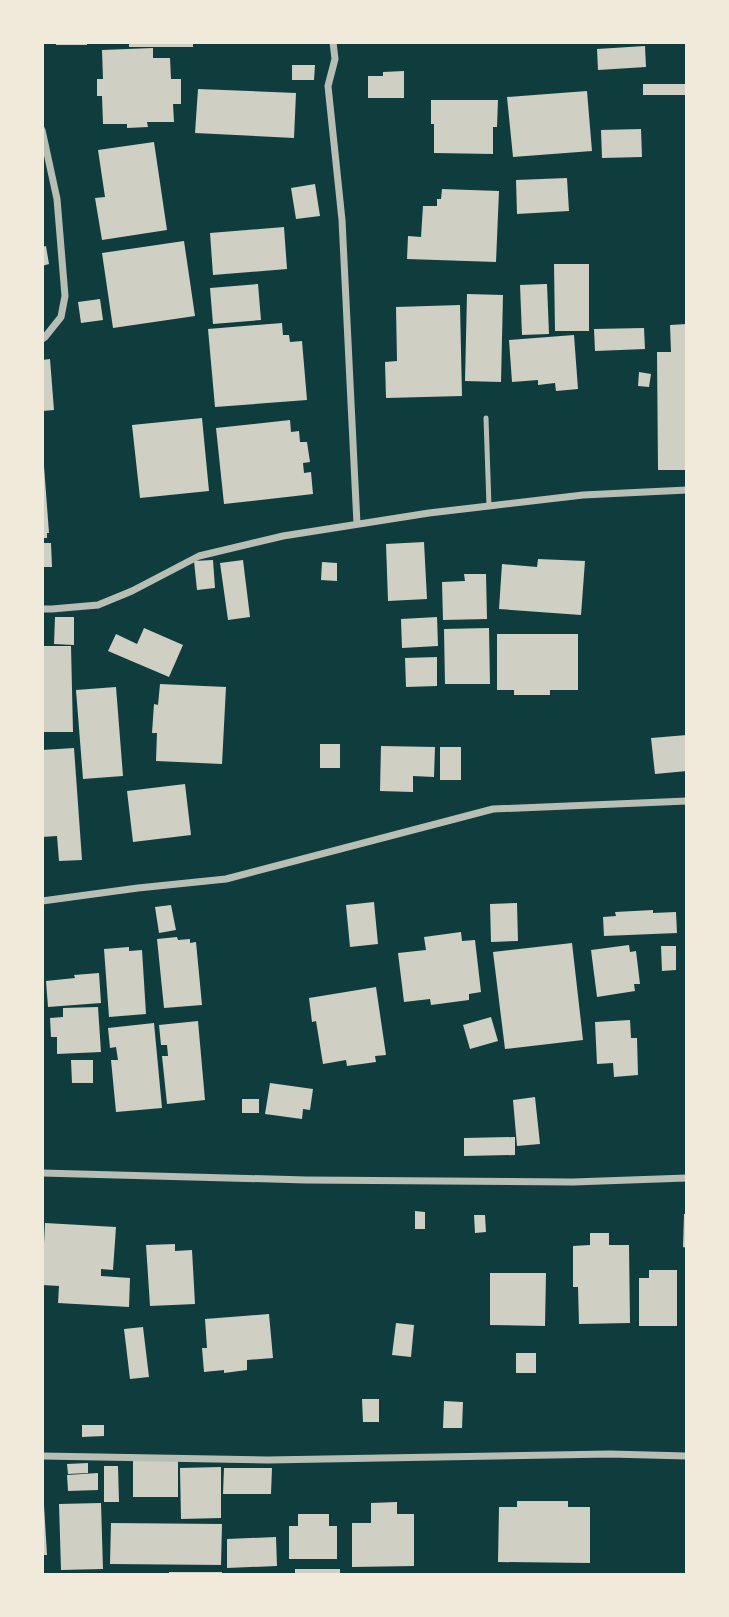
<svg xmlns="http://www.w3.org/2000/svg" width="729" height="1617" font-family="'Alegreya Sans',sans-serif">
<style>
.building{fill:#cfcfc3}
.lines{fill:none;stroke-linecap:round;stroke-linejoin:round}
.service{stroke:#b8beb3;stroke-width:5}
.minor{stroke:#b8beb3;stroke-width:7}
</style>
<rect width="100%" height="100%" fill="#0f3d3e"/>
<path class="building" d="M56,42H87V45H56Z
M129,42H193V47H129Z
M645,46L646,67L598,70L597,49Z
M153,48V58H170L171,79H181V104H173L174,122H147L148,127L127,128V124H103L102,96H97V79H103L102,50Z
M292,65H315L314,80H292Z
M404,71V98H368V76H383V72Z
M643,84H686V95H643Z
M198,89L296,93L294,138L195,133Z
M587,91L592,151L513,157L507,97Z
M431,100H498L497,127H493V154L434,153V124H431Z
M641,129L642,157L602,158L601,130Z
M154,142L167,230L102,240L95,198L105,197L98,150Z
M567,178L569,211L517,214L516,180Z
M315,184L320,216L296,219L291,188Z
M442,189L499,191L496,262L407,259L408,236L421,237L423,206H437V199H441Z
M284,227L287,269L213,275L210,233Z
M184,241L195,316L113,328L102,253Z
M46,246L49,264L42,266V247Z
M554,264H589V331H555Z
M258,284L261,320L213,324L210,288Z
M545,284H547L549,334L522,335L520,285Z
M467,294L503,295L501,382L465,381Z
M100,299L103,320L81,323L78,302Z
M460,305L462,396L386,398L385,362L397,361L396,307Z
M282,323L283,335H289L290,342L302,341L307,400L215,407L208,329Z
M687,324V470H658L657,352H671L670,325Z
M644,328L645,349L595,351L594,329Z
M574,335L578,389L556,391L555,383L538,385V380L512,382L509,340Z
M50,359L54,410L42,411V360Z
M639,372L651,374L649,387L638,386Z
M202,418L209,491L140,498L132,425Z
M290,420L291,432L299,431L300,442H307L310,462L303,463L304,473L311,472L313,494L224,504L216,428Z
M42,466H44L49,533H47V538H42Z
M424,542L427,599L388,601L386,544Z
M42,543H51L52,567H42Z
M538,559L585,561L581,615L499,609L502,564L537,567Z
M213,560L215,588L197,590L194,561Z
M243,560L250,617L228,620L220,563Z
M322,562L337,563V581L321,580Z
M464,574H486L487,619L443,620L442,582L465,581Z
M55,617H74V645L54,644Z
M437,617L438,646L402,648L401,619Z
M144,628L183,645L169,677L108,651L116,634L137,644Z
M489,628L490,684H445L444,629Z
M497,634H578V690H550V695H514V690H497Z
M42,646H71L73,732H42Z
M437,657V686L406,687L405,658Z
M160,684L226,687L222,764L156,761L157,733H152L154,704L158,705Z
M116,687L123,776L83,779L76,690Z
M687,735V771L655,774L651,738Z
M320,744H340V768H320Z
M381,746L435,747L434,777L413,776V792L380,791Z
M440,747H461V780H440Z
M74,748L82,860L59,861L57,836L42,837V750Z
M185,784L191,835L133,842L127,791Z
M374,902L378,944L350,947L346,905Z
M517,903L518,941L491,942L490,904Z
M171,905L176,930L159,933L155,907Z
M653,910V913L676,912L677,933L604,936L603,917L616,916L615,912Z
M461,932L462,941L475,940L481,992L469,994V1000L431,1005L430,999L404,1002L398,953L426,950L424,937Z
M177,937L178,940L190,939V943L196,942L202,1005L164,1008L157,939Z
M572,943L583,1040L505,1049L493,952Z
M629,945L630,952L636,951L640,984H634L635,991L597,997L591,950Z
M661,946H676V970L662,971Z
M129,947V951L142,950L146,1014L109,1017L104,949Z
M99,973L101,1003L48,1007L46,981L75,978L74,975Z
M376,987L386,1055L375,1056L376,1062L347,1066L346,1060L323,1064L316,1021L312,1022L309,998Z
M98,1007L101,1052L57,1054V1037H51L50,1018L63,1017V1008Z
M491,1017L498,1041L470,1049L463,1025Z
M630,1020L631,1038H637L638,1075L614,1077L613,1063L597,1064L595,1022Z
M198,1021L205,1100L167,1104L162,1056H168L167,1045H161L159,1025Z
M154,1023L162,1108L116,1112L111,1060H118L116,1047L110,1048L108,1028Z
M71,1060H93V1083H72Z
M270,1083L313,1089L310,1110L303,1109L302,1119L265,1114Z
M535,1097L540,1144L517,1146L513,1100Z
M242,1099H259V1113H242Z
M515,1137V1155L464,1156V1138Z
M415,1211L425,1212V1229H415Z
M684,1214H687V1248L683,1247Z
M474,1215H485L486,1232L475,1233Z
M45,1223L116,1227L113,1270L101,1269V1276L130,1278L129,1307L58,1303L59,1286L42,1285Z
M590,1233H609V1245H629L630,1323L579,1324L578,1287H573V1246L590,1245Z
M175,1244V1251L192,1250L195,1304L150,1306L146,1245Z
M649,1270H677V1326H639V1278H649Z
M490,1273H546L545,1326L490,1325Z
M269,1314L273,1358L247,1360V1370L224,1373V1370L204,1372L202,1348H207L205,1319Z
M396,1323L414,1325L411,1357L392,1355Z
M143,1327L149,1377L130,1379L124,1329Z
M516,1353H536V1373H516Z
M362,1399H379V1422H363Z
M444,1401L463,1402L462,1428H443Z
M82,1425H104V1436L82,1437Z
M133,1460H178V1497H133Z
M88,1463V1473L68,1474L67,1464Z
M104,1466H118L119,1502H104Z
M221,1467V1518L181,1519L180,1468Z
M224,1468H272L271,1494H223Z
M98,1473V1490L68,1491L67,1475Z
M517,1501H568V1507H590V1563L498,1562L499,1507H517Z
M397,1502V1514H414V1566L352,1567V1523H371V1503Z
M101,1503L103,1569L61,1570L59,1504Z
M42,1505H44L47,1555H42Z
M298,1514H329V1526H337V1559H289V1526H298Z
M111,1523L222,1524L221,1565L110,1564Z
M276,1537L277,1566L227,1568V1539Z
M295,1569H340V1575H295Z
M169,1572H222V1575H169Z"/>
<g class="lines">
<path class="service" d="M486,418L489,506"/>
<path class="minor" d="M333,42L335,59L328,86L342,220L357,524
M42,130L57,199L65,296L61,317L45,337L42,339
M42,609H52L98,605L132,591L199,556L283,536L429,513L583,495L687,490
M42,901L138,888L226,879L493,809L687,801
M42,1173L306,1180L573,1182L687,1178
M42,1456L268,1460L610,1454L687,1456"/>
</g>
<rect width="729" height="1617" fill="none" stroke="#f1e9da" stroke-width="88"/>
</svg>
